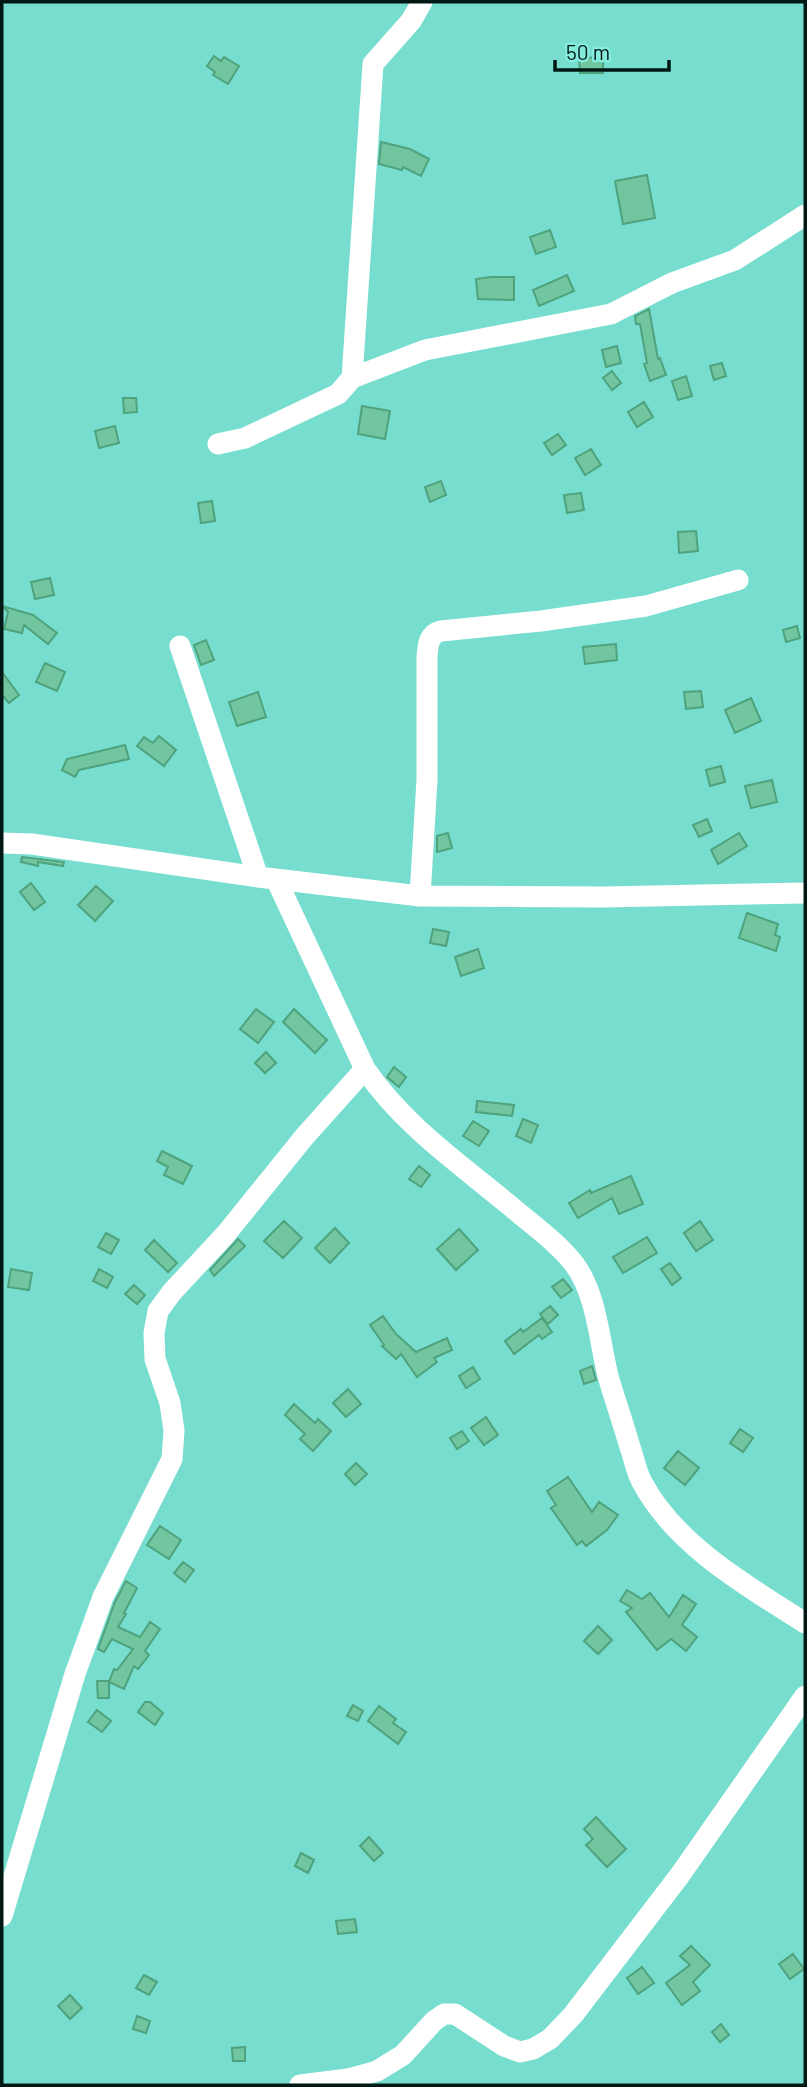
<svg xmlns="http://www.w3.org/2000/svg" width="807" height="2087" font-family="Barlow,sans-serif">
<style>
.building{fill:#72c69f;stroke:#4ea27d;stroke-width:2}
.lines{fill:none;stroke-linecap:round;stroke-linejoin:round}
.minor{stroke:#fff;stroke-width:21}
</style>
<rect width="100%" height="100%" fill="#77decf"/>
<path class="building" d="M214,56L221,61L224,57L239,66L228,84L213,75L215,72L207,66Z
M603,57V73H580L579,58Z
M381,142L410,149L429,159L421,176L403,167L402,170L379,164Z
M647,175L655,218L623,224L615,181Z
M550,230L556,247L536,254L530,237Z
M567,275L574,291L539,306L533,290Z
M491,277H514V300L478,299L476,279Z
M649,309L658,359L660,358L666,375L650,381L644,364L647,363L640,324H636L635,316Z
M617,346L621,363L606,367L602,350Z
M722,363L726,376L714,380L710,366Z
M612,371L621,383L612,390L603,378Z
M686,376L692,396L678,400L672,381Z
M123,398H136L137,412L124,413Z
M644,402L653,417L637,427L628,412Z
M362,406L390,411L385,439L358,434Z
M115,426L119,443L99,448L95,431Z
M558,434L566,445L552,455L544,443Z
M591,449L601,465L585,475L575,458Z
M441,481L446,495L430,502L425,487Z
M581,493L584,510L567,513L564,495Z
M212,501L215,521L201,523L198,503Z
M696,531L698,551L679,553L678,532Z
M50,578L54,595L35,599L31,582Z
M2,606L33,615L57,633L48,644L24,625L22,633L4,629L8,612Z
M797,626L800,638L786,642L783,630Z
M206,640L214,660L201,665L194,645Z
M616,644L617,660L585,664L583,647Z
M45,663L65,672L57,691L36,682Z
M2,672L19,695L9,703L2,695Z
M701,691L703,707L686,709L684,692Z
M258,692L266,717L237,726L229,702Z
M751,698L761,721L735,733L725,710Z
M159,736L176,750L164,766L137,746L144,737L153,743Z
M125,745L129,759L79,770L75,777L62,770L67,759Z
M721,766L725,782L710,786L706,770Z
M772,780L777,802L751,808L745,786Z
M707,819L712,831L699,837L693,825Z
M448,833L452,848L437,852V836Z
M739,833L747,846L718,864L711,850Z
M22,857L64,862L63,866L38,862V866L21,862Z
M31,883L45,902L34,910L20,892Z
M96,886L113,901L95,921L78,905Z
M747,913L778,924L775,935L780,937L776,951L739,938Z
M433,929L449,932L446,946L430,943Z
M478,949L484,968L461,976L455,957Z
M256,1009L274,1022L258,1043L240,1029Z
M294,1009L327,1040L315,1053L283,1022Z
M266,1052L276,1063L265,1073L255,1063Z
M394,1067L406,1077L399,1087L387,1077Z
M477,1101L514,1105L512,1116L476,1112Z
M523,1119L538,1125L531,1143L516,1136Z
M473,1121L489,1131L479,1146L463,1136Z
M162,1151L192,1166L183,1184L164,1175L168,1167L157,1161Z
M419,1166L430,1175L421,1187L409,1179Z
M631,1176L643,1204L619,1214L612,1198L578,1218L569,1203L590,1190L591,1193Z
M284,1221L302,1238L283,1258L264,1241Z
M700,1221L713,1240L696,1251L684,1233Z
M335,1228L349,1243L330,1263L315,1248Z
M459,1229L478,1250L456,1270L437,1249Z
M106,1233L119,1240L111,1254L98,1247Z
M647,1237L657,1253L623,1273L613,1257Z
M238,1239L245,1246L214,1276L210,1270Z
M154,1240L177,1263L168,1272L145,1250Z
M670,1263L681,1278L672,1285L661,1269Z
M11,1269L32,1273L29,1290L8,1287Z
M99,1269L113,1277L107,1288L93,1281Z
M563,1279L572,1290L561,1298L552,1287Z
M134,1285L145,1295L137,1304L125,1294Z
M550,1306L558,1315L548,1324L540,1314Z
M383,1316L396,1334L416,1352L447,1338L452,1350L434,1358L437,1362L417,1377L401,1354L396,1359L382,1346L384,1345L370,1325Z
M542,1318L552,1332L542,1339L539,1335L514,1354L505,1341L521,1329L523,1332Z
M592,1366L596,1380L584,1384L580,1371Z
M473,1367L480,1379L466,1388L459,1376Z
M348,1389L361,1404L346,1417L333,1403Z
M294,1404L315,1423L318,1419L331,1431L313,1451L300,1439L305,1434L285,1415Z
M486,1417L498,1435L484,1445L471,1428Z
M740,1429L753,1438L743,1452L730,1443Z
M462,1431L469,1441L457,1449L450,1438Z
M678,1451L699,1468L685,1485L664,1468Z
M356,1463L367,1474L355,1485L345,1474Z
M568,1477L592,1512L599,1502L618,1515L607,1530L586,1546L582,1541L577,1545L551,1508L556,1505L547,1491Z
M160,1526L181,1540L169,1559L147,1545Z
M183,1562L194,1570L185,1582L174,1573Z
M126,1581L137,1588L124,1613L126,1614L118,1627L140,1637L150,1622L160,1629L145,1651L149,1655L138,1669L134,1666L124,1689L109,1682L114,1669L117,1670L133,1649L112,1639L104,1652L98,1649L115,1602Z
M627,1590L642,1599L650,1593L669,1617L683,1595L696,1604L682,1625L697,1637L686,1651L671,1639L657,1650L626,1612L632,1608L620,1601Z
M598,1626L612,1640L598,1654L584,1641Z
M97,1681H109V1698H98Z
M145,1702H150L163,1713L155,1725L138,1712Z
M353,1705L363,1711L358,1721L347,1716Z
M379,1706L396,1719L393,1723L406,1732L398,1744L368,1721Z
M97,1710L111,1721L102,1732L88,1722Z
M596,1817L626,1849L607,1867L586,1845L593,1839L584,1829Z
M369,1837L383,1853L374,1861L360,1846Z
M301,1853L314,1860L308,1873L295,1866Z
M355,1919L357,1932L338,1934L336,1921Z
M691,1946L710,1965L693,1982L700,1991L682,2005L666,1983L690,1965L680,1956Z
M793,1954L804,1969L790,1979L779,1964Z
M642,1967L654,1983L638,1994L627,1978Z
M144,1975L157,1982L149,1995L136,1988Z
M70,1995L82,2008L70,2019L58,2006Z
M137,2016L150,2021L146,2033L133,2029Z
M721,2024L729,2035L720,2042L712,2032Z
M245,2047V2061H233L232,2048Z"/>
<g class="lines">
<path class="minor" d="M352,378L373,64L411,21L422,2
M218,444L245,438L338,394L352,378L425,350L611,314L672,283L735,260L805,215
M180,646L258,877
M2,843L32,844L258,877L420,896L604,897L805,893
M276,879L365,1069C406,1129 466,1168 520,1214C538,1229 560,1245 575,1265C597,1296 599,1339 608,1376C615,1400 623,1423 630,1447C634,1458 636,1472 642,1482C675,1545 747,1586 805,1623
M420,896L427,780V657C428,646 428,634 441,631L541,621L646,606L738,580
M2,1916L75,1674L103,1597L172,1459L174,1431L170,1403L155,1359L154,1333L158,1311L172,1292L225,1235L305,1136L365,1069
M300,2085L348,2079L377,2071L403,2055L434,2021L444,2014H455L504,2046L520,2052L533,2049L550,2039L573,2015L680,1875L805,1696"/>
</g>
<rect width="807" height="2087" fill="none" stroke="#021815" stroke-width="7"/>
<path d="M555 60v10h114v-10" fill="none" stroke="#021815" stroke-width="3.5"/>
<text x="566" y="60" font-size="21" fill="#021815" stroke="#84ecdc" stroke-width="5" paint-order="stroke">50 m</text>
</svg>
